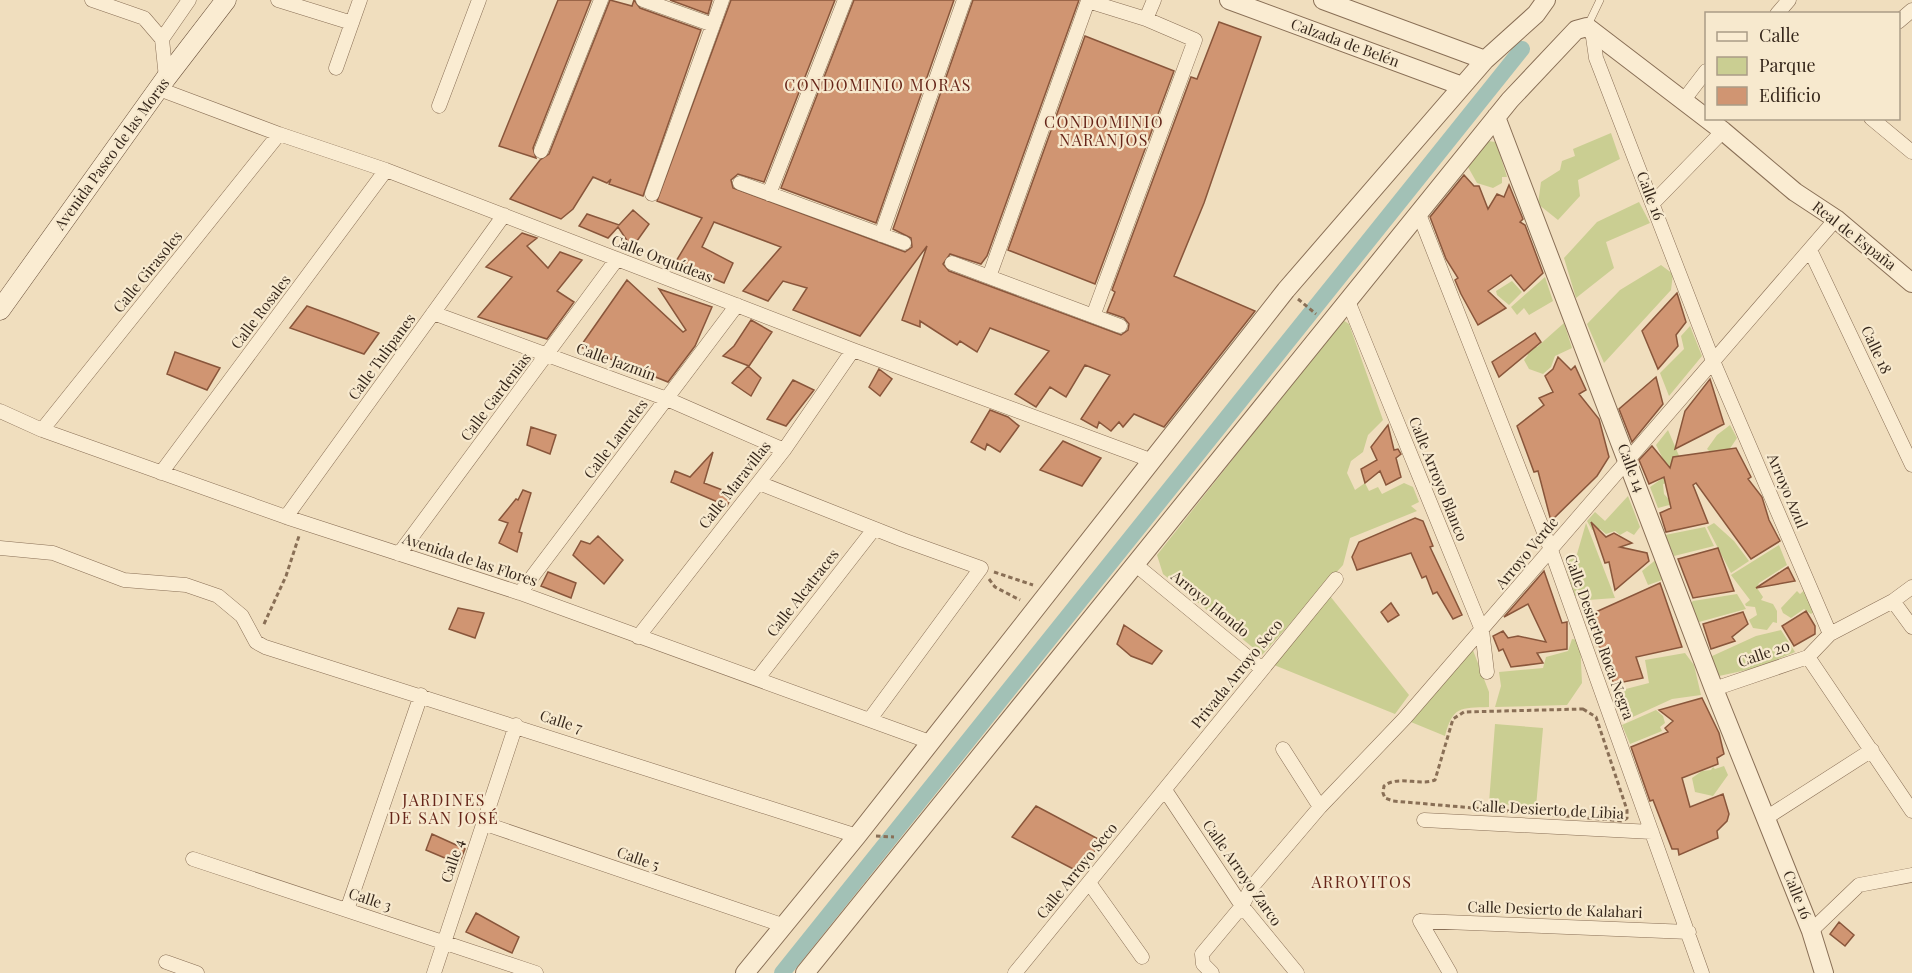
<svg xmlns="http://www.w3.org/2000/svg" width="1912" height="973" font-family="'Playfair Display',serif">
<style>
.green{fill:#cace92}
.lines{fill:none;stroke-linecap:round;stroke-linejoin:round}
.canal{stroke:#a2c1b6;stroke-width:16}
.building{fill:#d09572;stroke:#89563b;stroke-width:1.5}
.service-casing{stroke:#896f56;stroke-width:8}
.minor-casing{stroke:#896f56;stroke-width:15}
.tertiary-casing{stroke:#896f56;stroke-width:20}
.secondary-casing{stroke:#6a503a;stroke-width:21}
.path{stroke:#896f56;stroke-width:3;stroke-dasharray:4.5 3;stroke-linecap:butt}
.service{stroke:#faecd2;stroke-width:7}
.minor{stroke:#faecd2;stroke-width:14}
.tertiary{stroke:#faecd2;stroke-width:18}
.secondary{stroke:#faecd2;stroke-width:20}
.labels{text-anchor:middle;stroke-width:4.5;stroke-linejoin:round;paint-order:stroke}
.street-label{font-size:15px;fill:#37281c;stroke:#f7e9ce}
.neighbourhood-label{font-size:16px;letter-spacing:1.5px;fill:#662519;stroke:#f7e9ce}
</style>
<rect width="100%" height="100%" fill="#f0debe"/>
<path class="green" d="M1611,133L1620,159L1578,180L1580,196L1558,220L1538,204L1541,182L1560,170L1562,161L1575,156L1573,149Z
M1487,141L1496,142L1507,177H1502V183L1493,188L1477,183L1468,167Z
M1639,202L1650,223L1606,242L1614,268L1576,298L1564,258L1597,222Z
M1661,265L1673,274L1671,290L1604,363L1587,324L1620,290Z
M1545,277L1553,301L1529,315L1524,308L1517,315L1511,307Z
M1512,281L1522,292L1509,305L1497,295L1496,291Z
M1343,320L1349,324L1383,420L1368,435L1363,452L1351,461L1347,473L1355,490L1365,483L1369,491L1378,487L1382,494L1404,483L1413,487L1419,502L1411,506L1417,511L1350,538L1343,565L1262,655L1163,574L1157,555Z
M1564,323L1572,348L1555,356L1551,367L1543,374L1529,369L1524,360L1528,355L1523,350L1528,346L1537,347Z
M1690,326L1702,356L1669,396L1660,373L1684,349L1681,336Z
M1730,425L1737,438L1721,462L1707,449L1717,435Z
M1668,430L1683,465L1668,483L1663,484L1664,494L1673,504L1658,508L1650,487L1670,473L1656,445Z
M1628,496L1640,527L1634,535L1627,531L1620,535L1615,531L1606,534L1600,529L1592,530L1587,521L1595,512L1605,521Z
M1586,523L1615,598L1588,600L1581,595L1575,596L1567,570V562L1577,554Z
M1714,523L1734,541L1749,561L1731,573L1707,527Z
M1705,527L1714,546L1674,556L1665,535Z
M1779,545L1787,565L1759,583L1757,588L1763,597L1761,600L1773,604L1777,611V623L1773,622L1767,630L1753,628L1749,620L1757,615L1755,607L1746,606L1745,604L1750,600L1731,575Z
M1658,558L1665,579L1648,585L1642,571Z
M1807,588L1817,610L1811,614L1804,609L1791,618L1783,613L1781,608L1797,591L1800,594Z
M1737,594L1746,609L1699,622L1690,604L1693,601Z
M1330,596L1409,695L1395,714L1274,665Z
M1781,630L1795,652L1756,668L1719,676L1710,657L1756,636Z
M1572,639L1580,640L1582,683L1567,705L1495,707L1501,686L1499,672L1543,668L1546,657L1568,651Z
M1471,645L1489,692V707C1460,708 1453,706 1445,736L1406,720Z
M1685,653L1694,665L1701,695L1672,699L1624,721L1617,706L1622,690L1649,683L1645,660Z
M1656,710L1663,716L1665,723L1660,727L1662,731L1630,744L1622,725Z
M1495,724L1543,728L1536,807L1489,803Z
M1724,766L1728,775L1713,796L1695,792L1692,778L1702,771L1711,770L1713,767L1715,769Z"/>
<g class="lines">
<path class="canal" d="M782,973L1522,49"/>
</g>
<path class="building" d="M558,0H591L533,148L536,158L499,146Z
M610,0L632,6L634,0L640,8L701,30L643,196L609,184L611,179L607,183L593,177L573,209L561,219L510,199L540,160L549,154Z
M670,0H712L708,14Z
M731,0H835L764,182L738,174L731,180L733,188L905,252L912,247L911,238L893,229L973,0H1079L987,256L981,264L950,254L943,264L949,271L1121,335L1128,330L1129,324L1124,318L1107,312L1115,292L1112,290L1191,77L1197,79L1219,22L1261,37L1204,203L1174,276L1255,311L1164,427L1134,414L1123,427L1119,422L1111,431L1099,422L1097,428L1081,419L1110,375L1085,365L1066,397L1050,387L1036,407L1015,394L1049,351L990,328L977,352L960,341L957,345L920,321V327L902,320L927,246L860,336L793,310L807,288L783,281L768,301L743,291L781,247L714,222L702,247L733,263L724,283L675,263L702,218L657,201Z
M854,0H954L876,223L781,188Z
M1085,36L1174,71L1095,284L1008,250Z
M1464,175L1474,186H1479L1488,209L1497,194L1504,197L1509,185L1523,219L1520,222L1525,225L1543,273L1524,291L1511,275L1488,291L1506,308L1478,325L1461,294L1455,280L1458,278L1446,259L1430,217Z
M633,210L649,224L632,248L618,227L608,238L579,226L587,214L619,225Z
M522,233L537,238L527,246L548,268L560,252L582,260L557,291L574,302L547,339L478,317L512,277L486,267Z
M627,280L683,332L686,330L659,289L712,307L695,346L668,382L580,347Z
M1677,293L1686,322L1676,335L1678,346L1658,369L1642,331Z
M307,306L348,321L379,333L364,354L290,328Z
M751,320L772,332L749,366L723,356L734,346Z
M1535,333L1541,342L1499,377L1492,362Z
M175,352L220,368L207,390L167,374Z
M1558,357L1571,370L1575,366L1586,390L1579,394L1599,419L1609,457L1597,476L1551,521L1538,471L1534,472L1517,426L1544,405L1539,398L1553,392L1545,376L1553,369Z
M748,366L761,378L751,396L732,383Z
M879,369L892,379L880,396L869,387Z
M1656,377L1663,404L1632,442L1619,409Z
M1710,379L1724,424L1675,449L1685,411Z
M793,380L814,390L786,426L767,419Z
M990,410L1008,417L1019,426L1000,452L987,444L985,450L971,442Z
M1388,425L1394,450L1398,449L1401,454L1396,458L1401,477L1386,485L1380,471L1365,483L1361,469L1377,460L1371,447Z
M531,427L556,435L550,454L527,445Z
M1063,441L1101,458L1082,486L1040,470Z
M1652,446L1670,468L1673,457L1736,448L1751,477L1748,479L1762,497L1769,520L1780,541L1751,559L1696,483L1693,485L1708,523L1666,532L1660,513L1671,508L1664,477L1649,484L1639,460Z
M713,452L704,483L733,494L727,506L671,482L675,471L690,477Z
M523,490L531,493L519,532L522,533L517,552L499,543L508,523L499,520L516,499L518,500Z
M1415,518L1423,521L1433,546L1430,547L1462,615L1453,619L1437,592L1433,594L1426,576L1422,578L1411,553L1357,570L1352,557L1359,542Z
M1591,522L1606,537L1614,533L1632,543L1620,547L1647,553L1649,561L1615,590L1609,562L1605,563Z
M598,536L623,560L604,584L573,555L581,541L590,544Z
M1718,548L1734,591L1693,598L1678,559Z
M1788,567L1795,581L1756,588Z
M1544,571L1562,623L1567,622V649L1537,653L1543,663L1511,667L1503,649L1499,651L1493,636L1503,631L1508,638L1518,636L1546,642L1528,604L1504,617Z
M548,572L576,583L571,598L541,586Z
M1660,583L1682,647L1636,657L1643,678L1614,684L1587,616Z
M1391,603L1399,615L1388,622L1381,612Z
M458,608L484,613L475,638L449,629Z
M1806,611L1815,626V634L1794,646L1782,626Z
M1743,612L1748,624L1732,637L1735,641L1711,649L1703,624Z
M1124,625L1162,651L1152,664L1131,656L1117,644Z
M1702,698L1719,733L1724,754L1717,758L1718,764L1682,778L1690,807L1723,794L1729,814L1727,821L1717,831L1718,838L1679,855L1678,849H1672L1653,800L1650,801L1631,747L1668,732L1665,728L1673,721L1659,710Z
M1036,806L1102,841L1079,872L1012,837Z
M432,834L465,849L459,864L426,850Z
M476,913L519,937L512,953L466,932Z
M1839,922L1854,935L1845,946L1830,934Z"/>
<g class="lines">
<g class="service-casing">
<path id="service" d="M1587,27L1600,0"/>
</g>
<g class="minor-casing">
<path id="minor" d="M92,0L144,18L162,39L166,78
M278,0L352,23
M643,0L713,25
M1777,14L1789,0
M1146,19L1154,0
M1898,22L1912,10
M1592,30L1596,58L1713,361L1830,634
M162,39L189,0
M336,68L360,0
M159,89L279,134L386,170L853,350L1153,461
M1683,101L1706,71
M439,106L479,0
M1871,118L1912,152
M541,151L601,0
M740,183L904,243
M652,194L722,0
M769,194L845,0
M1653,203L1723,131
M1419,214L1551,550L1702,973
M881,235L964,0
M1810,250L1912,465
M952,263L1120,326
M989,277L1088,1L1146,19L1195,40L1093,316
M1348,301L1482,630L1487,672
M433,313L667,399L784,450
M0,411L42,430L286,517L520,593L930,742
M42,430L279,134
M161,473L386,170
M759,483L903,540L981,568L870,719
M286,517L504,215
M0,548L53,553L124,580L186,585L218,596L242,616L256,642L265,647L857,836
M399,554L617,259
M1136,565L1262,669
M520,593L737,305
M1893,601L1912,627
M638,637L784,450L853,350
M1808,657L1912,811
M758,678L874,529
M1714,689L1808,657L1830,634L1893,601L1912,587
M1283,749L1320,807
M1165,790L1242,906L1297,973
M1766,818L1872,750
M1424,820L1652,832
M483,823L782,925
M193,859L536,973
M1090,884L1142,957
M347,910L421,695
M1420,921L1689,932
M1420,921L1450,973
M1811,931L1859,885L1912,875
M166,962L197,973
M434,973L516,725
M1015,973L1336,579
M1212,973L1203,964L1202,954L1242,906L1251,888L1320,807L1405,718L1836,219"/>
</g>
<g class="tertiary-casing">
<path id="tertiary" d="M1229,0L1462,86
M1323,0L1485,60
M1496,117L1714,689L1811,931L1824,973
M745,973L857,836L1286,290L1485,60L1536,14L1546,0
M805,973L1510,100L1576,30L1587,27L1723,131L1795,192L1836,219L1912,283"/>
</g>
<g class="secondary-casing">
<path id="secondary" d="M0,310L166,78L226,0"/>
</g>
<path class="path" d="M1298,299L1316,314
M994,572L1033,585
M989,579L995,587L1020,600
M264,624L286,576L299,536
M1583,709L1596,717L1627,810V818L1623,821L1393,801L1385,798L1383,793L1384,786C1397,775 1420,786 1435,780L1453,719L1464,712Z
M876,836L894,837"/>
<use href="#service" class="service"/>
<use href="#minor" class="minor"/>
<use href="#tertiary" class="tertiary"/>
<use href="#secondary" class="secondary"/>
</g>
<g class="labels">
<g class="street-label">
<text transform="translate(1345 43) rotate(20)" y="5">Calzada de Belén</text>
<text transform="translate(112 154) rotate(-54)" y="5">Avenida Paseo de las Moras</text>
<text transform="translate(1650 196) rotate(69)" y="5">Calle 16</text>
<text transform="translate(1854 236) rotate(38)" y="5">Real de España</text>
<text transform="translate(662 259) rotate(21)" y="5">Calle Orquídeas</text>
<text transform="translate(148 272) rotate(-51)" y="5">Calle Girasoles</text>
<text transform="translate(261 312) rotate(-53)" y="5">Calle Rosales</text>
<text transform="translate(1876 350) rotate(65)" y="5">Calle 18</text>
<text transform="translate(382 357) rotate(-54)" y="5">Calle Tulipanes</text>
<text transform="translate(616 362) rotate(20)" y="5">Calle Jazmín</text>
<text transform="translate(496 397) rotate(-53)" y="5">Calle Gardenias</text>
<text transform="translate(616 439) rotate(-53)" y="5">Calle Laureles</text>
<text transform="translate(1631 468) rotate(69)" y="5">Calle 14</text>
<text transform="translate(1438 479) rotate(68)" y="5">Calle Arroyo Blanco</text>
<text transform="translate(735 485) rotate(-52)" y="5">Calle Maravillas</text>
<text transform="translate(1787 491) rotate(67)" y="5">Arroyo Azul</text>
<text transform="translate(1527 553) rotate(-50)" y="5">Arroyo Verde</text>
<text transform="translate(470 560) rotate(18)" y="5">Avenida de las Flores</text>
<text transform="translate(803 593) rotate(-52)" y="5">Calle Alcatraces</text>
<text transform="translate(1210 604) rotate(39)" y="5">Arroyo Hondo</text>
<text transform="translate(1599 637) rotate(70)" y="5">Calle Desierto Roca Negra</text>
<text transform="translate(1764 654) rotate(-19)" y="5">Calle 20</text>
<text transform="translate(1237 674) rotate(-51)" y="5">Privada Arroyo Seco</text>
<text transform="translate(561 722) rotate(18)" y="5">Calle 7</text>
<text transform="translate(1548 810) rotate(3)" y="5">Calle Desierto de Libia</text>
<text transform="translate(638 859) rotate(19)" y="5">Calle 5</text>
<text transform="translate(453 861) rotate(-72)" y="5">Calle 4</text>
<text transform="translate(1077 871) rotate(-51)" y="5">Calle Arroyo Seco</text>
<text transform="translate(1242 873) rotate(55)" y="5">Calle Arroyo Zarco</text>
<text transform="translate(1797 895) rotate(68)" y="5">Calle 16</text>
<text transform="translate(370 900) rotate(18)" y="5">Calle 3</text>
<text transform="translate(1555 910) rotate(2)" y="5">Calle Desierto de Kalahari</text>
</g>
<g class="neighbourhood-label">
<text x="878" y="91">CONDOMINIO MORAS</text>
<text x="1104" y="128">CONDOMINIO<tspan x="1104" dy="18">NARANJOS</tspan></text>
<text x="444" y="806">JARDINES<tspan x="444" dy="18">DE SAN JOSÉ</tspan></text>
<text x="1362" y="888">ARROYITOS</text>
</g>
</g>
<rect x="1705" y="12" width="195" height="108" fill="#f7e9ce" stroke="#aa9c87" stroke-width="1.5"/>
<rect x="1717" y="32" width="30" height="9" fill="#faecd2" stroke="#aa9c87" stroke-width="1.5"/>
<text x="1759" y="42" font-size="18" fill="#37281c">Calle</text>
<rect x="1717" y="57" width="30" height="18" fill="#cace92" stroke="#aa9c87" stroke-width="1.5"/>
<text x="1759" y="72" font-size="18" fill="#37281c">Parque</text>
<rect x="1717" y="87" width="30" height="18" fill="#d09572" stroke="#aa9c87" stroke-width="1.5"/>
<text x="1759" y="102" font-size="18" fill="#37281c">Edificio</text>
</svg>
